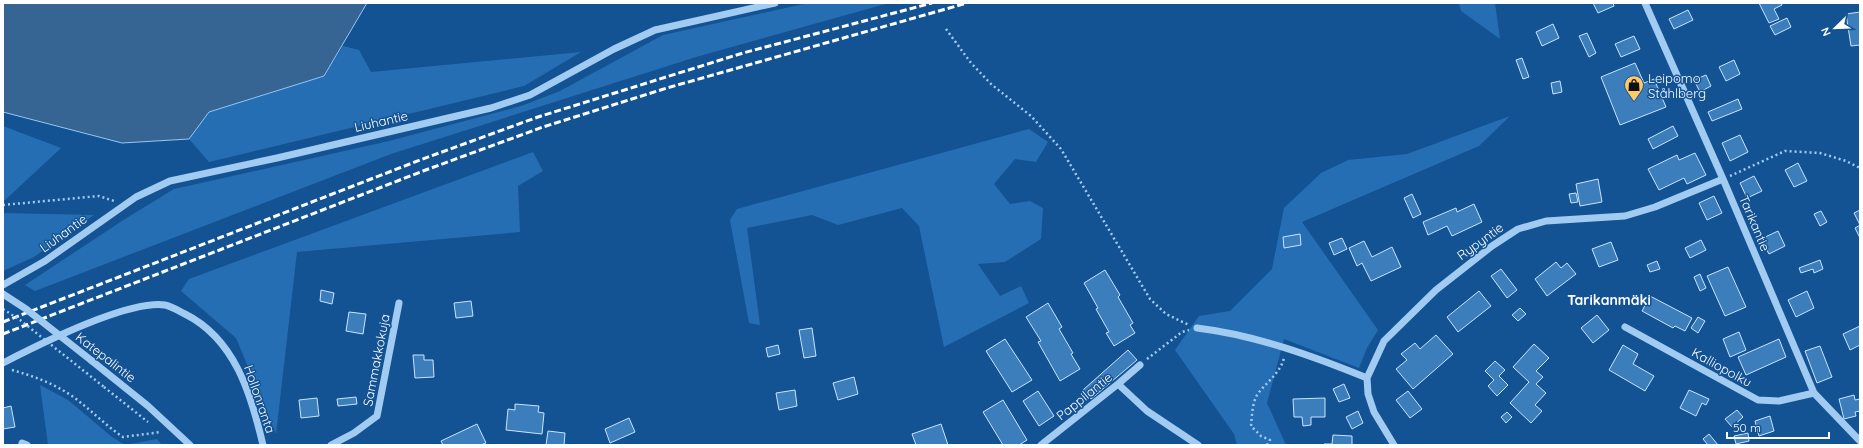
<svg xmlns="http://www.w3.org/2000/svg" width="1863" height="448" font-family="Quicksand,sans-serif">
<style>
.green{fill:#256eb3}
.water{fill:#366594;stroke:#94c7f5}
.building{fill:#3c7dbc;stroke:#c9e4fd}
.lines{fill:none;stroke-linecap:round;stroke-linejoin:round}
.path{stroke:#a2cbf2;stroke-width:2.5;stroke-dasharray:2 3;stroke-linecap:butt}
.minor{stroke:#a2cbf2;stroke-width:7}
.rail{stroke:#fff;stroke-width:3;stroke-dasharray:7 3;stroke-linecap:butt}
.path-bridge{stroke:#a2cbf2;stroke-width:2.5;stroke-dasharray:2 3;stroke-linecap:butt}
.minor-bridge{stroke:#a2cbf2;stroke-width:7}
.labels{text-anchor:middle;stroke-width:3;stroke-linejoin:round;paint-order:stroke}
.poi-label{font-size:13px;fill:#fff;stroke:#135394;text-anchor:start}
.street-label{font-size:13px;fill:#fff;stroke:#135394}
.neighbourhood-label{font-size:14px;font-weight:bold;fill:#fff;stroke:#135394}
</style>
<rect width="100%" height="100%" fill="#135394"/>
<path class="green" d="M808,3H889L696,57L391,154L35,291L25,285L125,219L174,189L389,141L521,106L560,91L663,35Z
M1459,3H1495L1500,39L1461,11Z
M343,46L359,50L371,72L581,52L524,86L209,162L189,139L209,112L324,76Z
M1510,116L1479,146L1302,222L1378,330L1367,348L1359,368L1284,339L1267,403L1286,445H1237L1234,434L1175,350L1199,316L1230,311L1272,269L1284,208L1321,173L1348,160L1407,154Z
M3,126L61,148L3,202Z
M1029,129L1048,142L1036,162L1015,159L994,184L1010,204L1030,201L1043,208L1041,239L1005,262L978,264L1000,296L1021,286L1029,303L944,347L919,226L902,208L838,225L812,215L747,228L760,325L749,323L730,220L737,209Z
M533,152L543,171L518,186L520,232L297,252L276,434L236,338L181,291L189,279Z
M3,213L94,215L34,257L3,271Z
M40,385L68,400L112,437L125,445L157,439L162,445H48Z"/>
<path class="water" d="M3,3H367L324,76L209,112L189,139L122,143L3,112Z"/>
<path class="building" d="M1593,3H1613L1614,6L1598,13Z
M1759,3H1781L1782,5L1774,9L1779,19L1769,23Z
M1688,10L1693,20L1674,29L1669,19Z
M1860,12V45L1851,46L1846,14Z
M1787,18L1791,27L1775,35L1770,26Z
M1553,24L1559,38L1542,46L1536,32Z
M1587,33L1596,53L1589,57L1579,36Z
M1634,36L1640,49L1621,57L1615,44Z
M1522,58L1529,77L1523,79L1516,60Z
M1734,60L1740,74L1726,81L1719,67Z
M1635,63L1644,83L1654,79L1666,107L1620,125L1601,77Z
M1706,75L1711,86L1700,92L1694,80Z
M1560,81L1562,92L1553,94L1551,83Z
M1738,99L1742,109L1712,121L1708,112Z
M1673,126L1678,136L1653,149L1648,139Z
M1740,135L1748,152L1730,161L1722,143Z
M1695,153L1706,175L1687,184L1684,178L1659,190L1648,169L1677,155L1679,160Z
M1798,163L1807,181L1794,187L1785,170Z
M1754,176L1762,191L1747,198L1740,183Z
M1598,179L1602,202L1580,206L1576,184Z
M1576,193L1578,202L1571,203L1569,194Z
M1412,194L1421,214L1413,218L1404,198Z
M1714,196L1722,213L1707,220L1699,203Z
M1474,204L1482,222L1452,236L1447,226L1428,235L1423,222L1456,208L1457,212Z
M1860,210V225L1854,213Z
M1821,211L1827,222L1820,226L1814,214Z
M1860,225V238L1855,228Z
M1778,231L1785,246L1769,254L1761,239Z
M1300,234L1301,245L1284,248L1283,237Z
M1342,238L1347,249L1334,255L1329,243Z
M1701,240L1706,250L1690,258L1685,248Z
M1364,241L1372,257L1392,247L1401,267L1371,281L1362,263L1357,266L1349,248Z
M1611,242L1618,260L1599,267L1592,249Z
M1820,260L1823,269L1814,273L1813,269L1801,273L1799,268Z
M1657,261L1660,269L1650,272L1647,265Z
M1556,262L1561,268L1567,263L1576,274L1547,296L1535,279Z
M1728,267L1746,307L1725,316L1707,276Z
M1501,269L1517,290L1507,298L1491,276Z
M1105,270L1120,295L1118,297L1133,323L1130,325L1135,333L1114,346L1106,333L1109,332L1096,309L1098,308L1084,283Z
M1700,274L1706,288L1700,291L1694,277Z
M321,290L334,293L332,304L320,301Z
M1479,291L1491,306L1458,332L1447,317Z
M1807,291L1814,308L1796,317L1788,300Z
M1650,296L1692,318L1685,331L1675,326L1673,328L1642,311Z
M471,301L473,316L456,318L454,303Z
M1048,303L1062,327L1059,329L1073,353L1071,354L1080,369L1060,381L1038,342L1041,341L1026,317Z
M1520,308L1526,314L1518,321L1512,315Z
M349,312L366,314L363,334L346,331Z
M1597,315L1609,330L1593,343L1581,328Z
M1698,317L1705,321L1698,333L1691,328Z
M1860,326V345L1850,350L1843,334Z
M812,328L816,356L804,358L799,330Z
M1739,332L1746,350L1730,357L1723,339Z
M1436,335L1453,354L1413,389L1396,369L1407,360L1401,354L1415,343L1420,349Z
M1005,339L1032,380L1012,392L986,351Z
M1779,339L1786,357L1746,375L1738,357Z
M1534,344L1549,358L1536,371L1543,377L1536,384L1546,393L1535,405L1542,411L1531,423L1510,403L1529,382L1513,367Z
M778,345L780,354L768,357L766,348Z
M1623,345L1638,354L1633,364L1654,376L1645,391L1609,370Z
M1820,346L1832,377L1817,383L1805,351Z
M1128,350L1137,360L1091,399L1083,390Z
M413,355H424V360H433L434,377L415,378Z
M1495,361L1505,370L1499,376L1508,385L1497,396L1488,386L1494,380L1485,371Z
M854,377L858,394L838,400L833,383Z
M1344,384L1350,398L1339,402L1333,389Z
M795,390L797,406L779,410L776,393Z
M1689,390L1709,399L1706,405L1702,403L1696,416L1680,408Z
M1038,391L1054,416L1039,426L1023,401Z
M1408,391L1422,409L1410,418L1396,400Z
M1854,395L1855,400L1860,399V411L1855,412L1856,416L1844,419L1839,399Z
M356,397L357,404L338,406L337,399Z
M317,398L319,416L301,418L299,400Z
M1325,398V417H1311V425L1303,426L1302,417H1294L1293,399Z
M1003,400L1027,440L1019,445H1003L983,412Z
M515,404L539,406L538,412L544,413L542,434L506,430L508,409L515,410Z
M11,406L15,427L3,429V408Z
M1737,410L1743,417L1732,427L1725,419Z
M1358,411L1363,423L1352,429L1346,417Z
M1507,412L1512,417L1506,423L1501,417Z
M1770,416L1774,431L1759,436L1755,421Z
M629,418L635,432L610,443L605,429Z
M477,424L486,443L481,445H443L441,441Z
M941,424L948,445H916L912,434Z
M548,431L565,433L564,445H546Z
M1748,433L1749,441L1736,444L1734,436Z
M1709,434L1718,445H1708L1703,439Z
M1333,435L1352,436V445H1324V444H1332Z"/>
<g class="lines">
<path class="path" d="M946,29L971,63L991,84L1031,116L1061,149L1150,299L1166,314L1189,325
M1730,176L1785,151L1820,153L1846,161L1860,168
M3,205L99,196L114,201
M1147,359L1182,332L1189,330
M12,370C33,376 53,383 72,396C90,409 105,425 123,437L161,432
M104,387L148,422
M1267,445L1270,440L1261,436L1251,426C1252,416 1252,404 1257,395C1266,382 1280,374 1284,358"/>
<path class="minor" d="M1645,3L1723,179L1814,393L1860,441
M3,285L45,261L136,197L170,181L277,158L491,108L530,95L614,49L655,30L775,3
M1625,327L1758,400L1779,401L1814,393
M1197,328C1255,335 1313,356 1367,378
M92,361L148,406L190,445
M3,363C38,345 128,300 165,305C171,306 179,311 185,314C235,339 251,394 263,445
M1118,384L1147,411L1198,445
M22,443L27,445
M331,445L354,433L377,416L399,303
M1041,445L1118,384L1140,365
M1394,445L1374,412L1368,394L1367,378L1384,341L1436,290L1492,246L1518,229L1546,221L1625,216L1655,207L1723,179"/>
<path class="rail" d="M3,322L420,160L538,117L743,53L932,3
M3,334L423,171L543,127L667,88L967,3"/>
<path class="path-bridge" d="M3,309L20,320L104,387"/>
<path class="minor-bridge" d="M3,294L26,309L92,361"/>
</g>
<defs>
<g id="shop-pin" transform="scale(1)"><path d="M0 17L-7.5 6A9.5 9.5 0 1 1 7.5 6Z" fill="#ffc963" stroke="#135394"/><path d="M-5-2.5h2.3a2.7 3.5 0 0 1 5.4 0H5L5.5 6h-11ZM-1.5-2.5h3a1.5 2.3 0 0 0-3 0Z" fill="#111"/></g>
</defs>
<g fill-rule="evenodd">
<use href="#shop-pin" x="1634" y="85"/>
</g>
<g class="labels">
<g class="poi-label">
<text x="1648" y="83">Leipomo<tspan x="1648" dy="15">Ståhlberg</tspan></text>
</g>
<g class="street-label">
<text transform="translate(381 121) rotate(-13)" y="5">Liuhantie</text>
<text transform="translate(1755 223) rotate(67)" y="5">Tarikantie</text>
<text transform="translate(63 233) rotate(-36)" y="5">Liuhantie</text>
<text transform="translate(1480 241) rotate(-36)" y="5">Rypyntie</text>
<text transform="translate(106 357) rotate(38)" y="5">Katepalintie</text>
<text transform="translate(376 360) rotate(-79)" y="5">Sammakkokuja</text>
<text transform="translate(1722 367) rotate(29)" y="5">Kalliopolku</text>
<text transform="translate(1084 396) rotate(-39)" y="5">Pappilantie</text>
<text transform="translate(260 399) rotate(71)" y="5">Hollonranta</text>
</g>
<g class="neighbourhood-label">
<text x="1609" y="305">Tarikanmäki</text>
</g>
</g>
<rect width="1863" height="448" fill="none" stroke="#ffffff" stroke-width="8"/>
<g transform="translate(1835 28) rotate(247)" stroke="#135394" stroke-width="3" paint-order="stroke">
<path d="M0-3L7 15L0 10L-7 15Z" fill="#ffffff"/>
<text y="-6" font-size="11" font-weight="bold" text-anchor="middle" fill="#ffffff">N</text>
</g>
<path d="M1727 432v6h102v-6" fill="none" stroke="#ffffff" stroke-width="2"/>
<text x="1733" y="432" font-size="12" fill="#ffffff" stroke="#135394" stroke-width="3" paint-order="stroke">50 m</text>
</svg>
